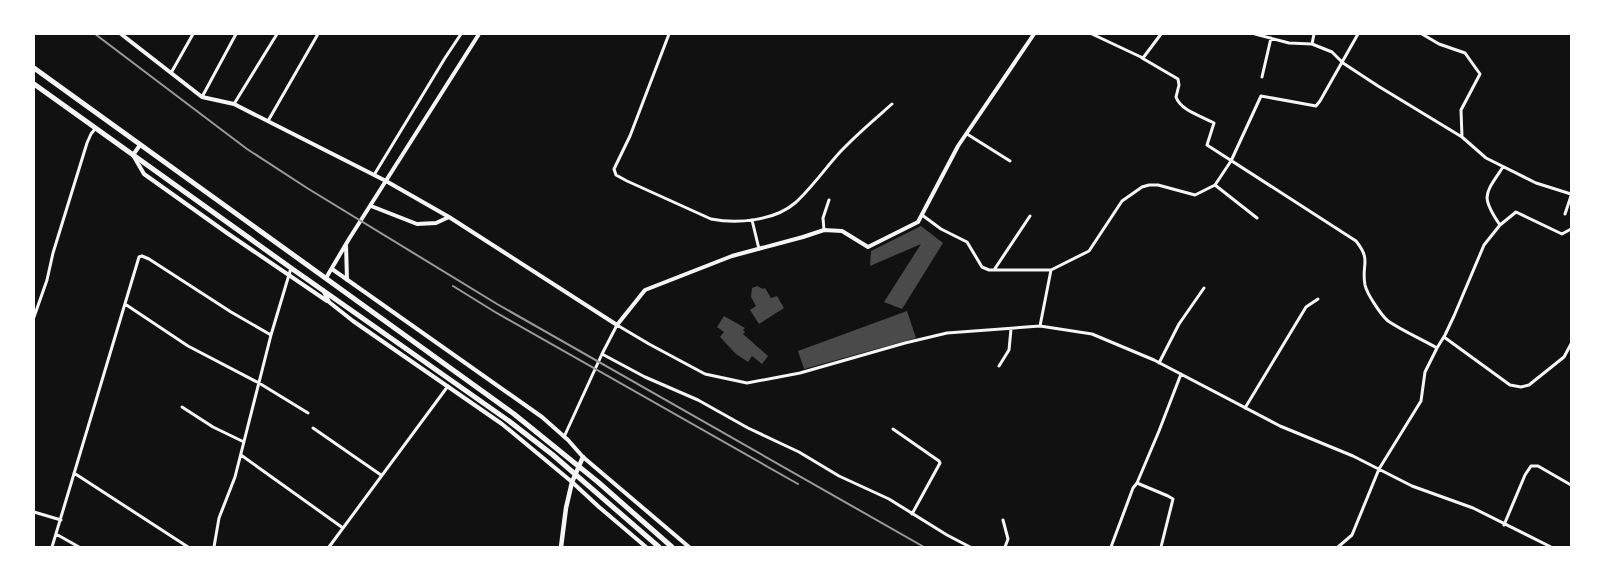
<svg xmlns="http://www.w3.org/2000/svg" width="1605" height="581" font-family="Signika,sans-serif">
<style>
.building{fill:#4a4a4a}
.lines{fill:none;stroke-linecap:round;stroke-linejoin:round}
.minor{stroke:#f5f5f5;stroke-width:3}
.tertiary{stroke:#f5f5f5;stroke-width:4}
.secondary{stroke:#f5f5f5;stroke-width:4.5}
.trunk{stroke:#f5f5f5;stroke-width:5}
.rail{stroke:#9a9a9a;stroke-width:2}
</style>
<rect width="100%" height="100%" fill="#111"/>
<path class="building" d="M921,226L943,243L902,309L884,302L921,244L870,266L871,251Z
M757,286L763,289L765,288L771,298L777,296L784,308L759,324L750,310L756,306L751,297L752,288Z
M907,311L916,338L804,369L798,351Z
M724,316L745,328L743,330L745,332L743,334L768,356L762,364L752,356L748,362L736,354L720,337L724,332L717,327Z"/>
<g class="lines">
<path class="minor" d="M669,34L630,136L614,169L616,175L627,181L711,219C737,224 774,221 795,203C811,189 826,167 841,151C857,134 875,119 892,104
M1092,34L1143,58L1161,34
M1255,34L1289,43L1312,44
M1314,34L1312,44L1332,52L1343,63L1378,86L1462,137
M1422,34L1439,44L1465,53L1480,74L1461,110L1462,137L1486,158L1536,183L1571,194
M1142,58L1178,79L1179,85L1176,97C1181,111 1202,116 1214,123L1207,145L1356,241C1372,261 1361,264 1365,285C1367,294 1381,315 1388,321C1403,331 1421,339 1437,348
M171,73L193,34
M1262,77L1271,38
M202,97L236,34
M234,104L277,34
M268,121L318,34
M967,134L1010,161
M374,175L445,58L461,34
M1565,214L1571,196
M922,215L941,229L967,242L982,267L989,270H1051L1089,251L1122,201L1142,187L1149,185H1158L1195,195L1215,185
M1257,218L1215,185L1231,161L1261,96L1316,106L1320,101L1358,34
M752,220L759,249
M1500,225C1480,196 1485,194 1503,167
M824,230L823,218L829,200
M994,270L1030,216
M125,304L188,346L259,383L308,413
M34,317L47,280L53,253L87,143L91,134L95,129
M1040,326L1051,270
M1444,337L1510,385L1521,387L1529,385L1564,357L1571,344
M602,354L645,377L698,400L748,428L799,452L839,476L889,499L947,535L970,547
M1159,363L1179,324L1204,288
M999,366L1009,350L1011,329
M182,407L213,427L244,442
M1245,408L1306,307L1318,299
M313,428L381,475
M893,429L939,461L940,463L912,514
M564,437L602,354L617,325L649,344L705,374L747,383L800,373L905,343L947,333L1040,326L1092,334L1154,360L1280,426L1353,456L1412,486L1473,508L1551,547
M241,455L343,528
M74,473L188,547
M1137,483L1168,496L1173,499L1161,547
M34,512L61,520
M1003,520L1008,539L1005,547
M1504,525L1525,475L1531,466H1538L1571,485
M56,534L79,547
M52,547L139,257L142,256L149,259L231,312L271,335
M214,547L219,518L235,477L271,335L291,268
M329,547L448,386
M1111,547L1133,488L1137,483L1159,431L1181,374
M1338,547L1352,535L1379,469L1421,401L1425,372L1437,348L1445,335L1454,316L1484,245L1500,225L1516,212L1562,234L1571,229"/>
<path class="tertiary" d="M121,34L202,97L234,104L386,181L449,217
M140,145L133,155L144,174L227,233L327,301
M371,206L417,224L436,223L449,217L617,325L645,290L732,256L803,237L824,230L842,231L868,247L918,222L958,146L1034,34
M346,244L347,280
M332,269L542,417L568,440L583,457L689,547
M326,278L349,239L479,34
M323,290L329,302L353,321L502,424L572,482L599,507L646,547"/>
<path class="secondary" d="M561,547L566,508L572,482L583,457"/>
<path class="trunk" d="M34,68L514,414L598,482L672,547
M34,84L291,268L509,421L553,455L659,547"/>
<path class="rail" d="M95,34L247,149L307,188L497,304L924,547
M453,286L495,312L798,484"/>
</g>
<rect width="1605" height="581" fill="none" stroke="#ffffff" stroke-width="70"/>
</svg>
